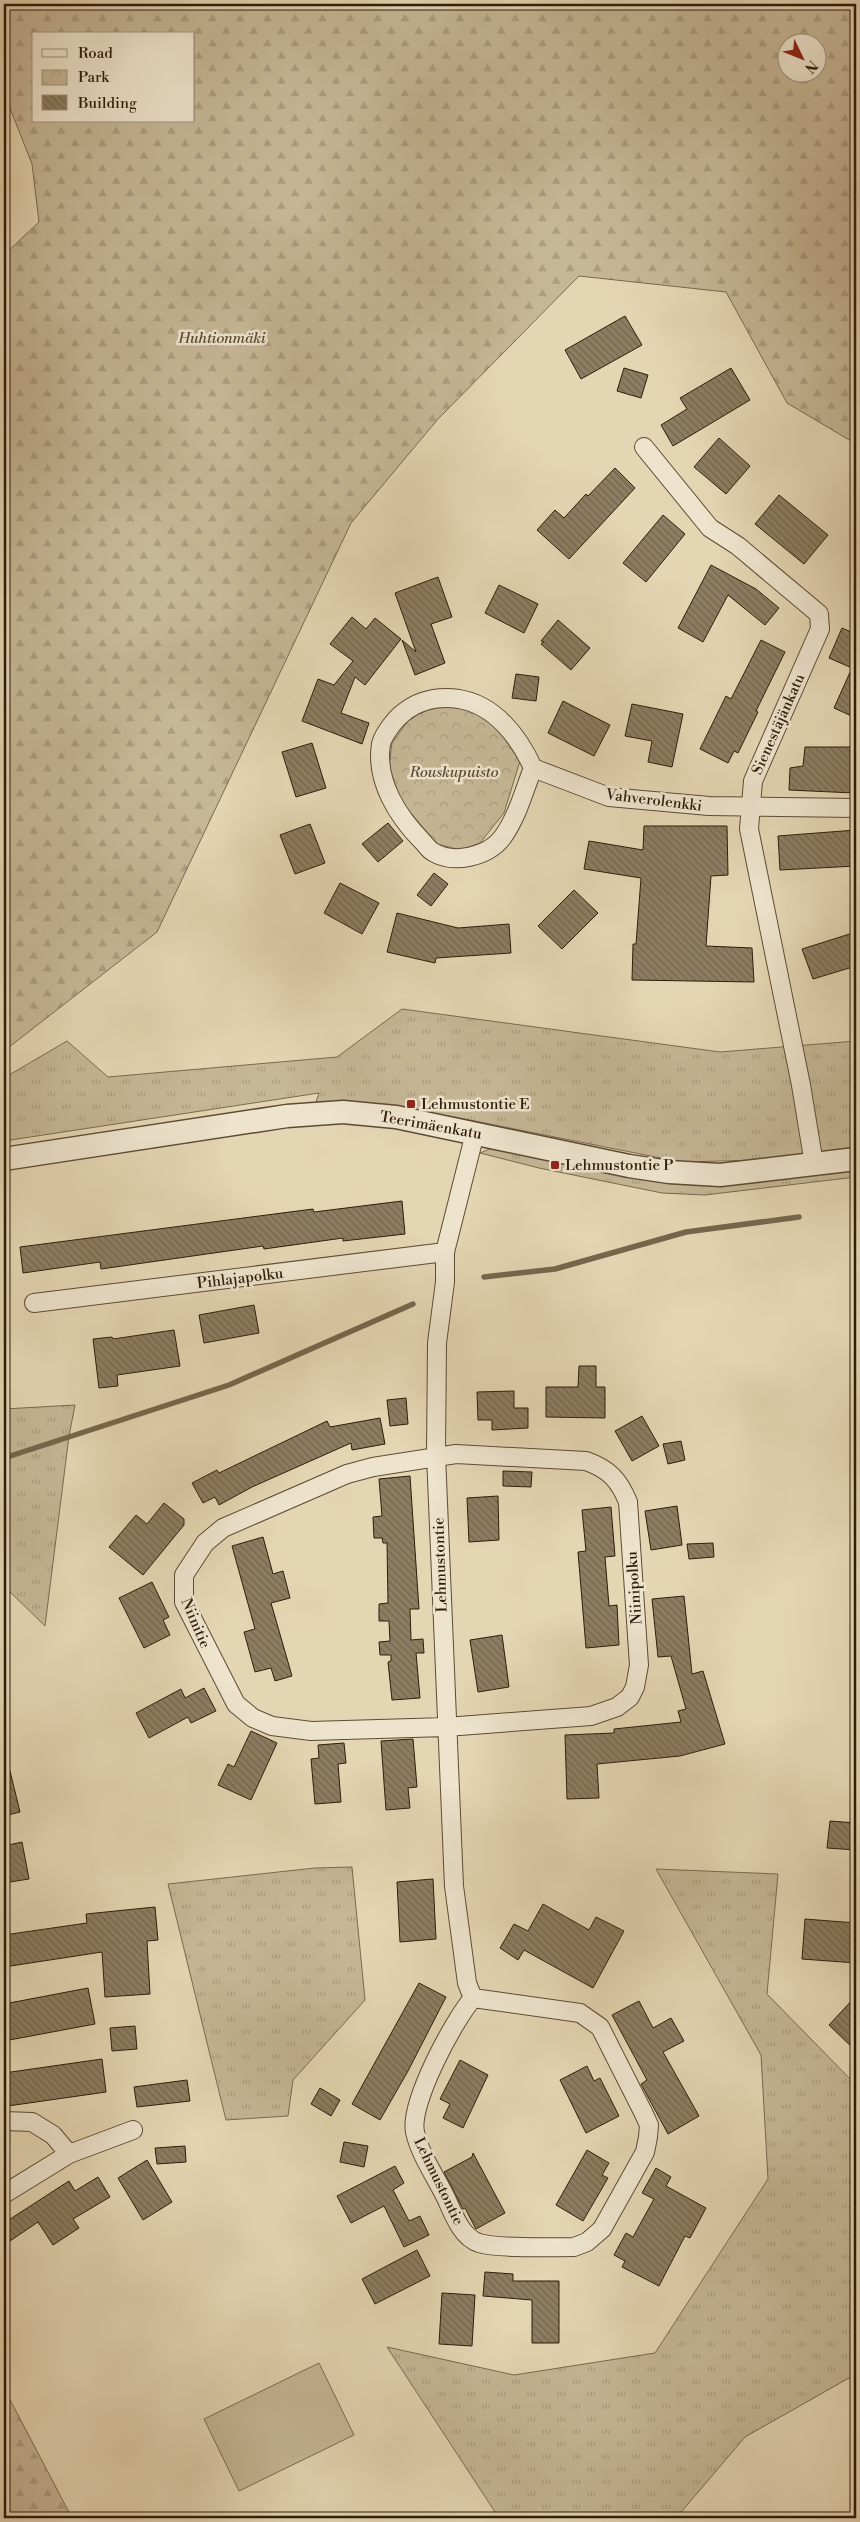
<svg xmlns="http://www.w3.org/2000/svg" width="860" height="2522" font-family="'Libre Bodoni',serif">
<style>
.grass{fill:url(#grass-tufts);stroke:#7a6a50}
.forest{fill:url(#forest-firs);stroke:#7a6a50;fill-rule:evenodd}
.park{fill:url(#park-crowns);stroke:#7a6a50}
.garden{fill:#c6b796;stroke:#7a6a50}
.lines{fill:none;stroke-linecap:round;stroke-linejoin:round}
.stream{stroke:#77664d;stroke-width:5.5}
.building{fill:url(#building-back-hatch);stroke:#2e1d0a}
.minor-casing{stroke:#5c4b34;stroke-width:20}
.tertiary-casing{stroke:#5c4b34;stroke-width:25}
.minor{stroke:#eee4ce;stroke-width:18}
.tertiary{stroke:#eee4ce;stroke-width:22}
.poi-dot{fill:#8f2418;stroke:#eee4ce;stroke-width:2}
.labels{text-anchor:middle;stroke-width:5;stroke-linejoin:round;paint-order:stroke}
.park-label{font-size:15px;font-style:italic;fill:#5c4b34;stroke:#eee4ce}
.street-label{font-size:15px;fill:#2e1d0a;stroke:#eee4ce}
.poi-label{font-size:15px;fill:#2e1d0a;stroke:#eee4ce;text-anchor:start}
</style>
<defs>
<pattern id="grass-tufts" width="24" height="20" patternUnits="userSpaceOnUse" patternTransform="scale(1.25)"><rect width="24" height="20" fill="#c6b796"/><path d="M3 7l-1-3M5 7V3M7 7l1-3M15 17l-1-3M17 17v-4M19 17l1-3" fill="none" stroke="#aa9d80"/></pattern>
<pattern id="forest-firs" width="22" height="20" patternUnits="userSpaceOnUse" patternTransform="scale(1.25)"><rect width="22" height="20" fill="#c6b796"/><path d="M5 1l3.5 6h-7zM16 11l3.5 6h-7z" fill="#aa9d80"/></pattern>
<pattern id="park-crowns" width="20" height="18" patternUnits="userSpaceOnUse" patternTransform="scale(1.25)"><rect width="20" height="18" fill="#c6b796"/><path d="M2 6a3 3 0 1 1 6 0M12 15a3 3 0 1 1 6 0" fill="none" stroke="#aa9d80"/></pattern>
<pattern id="building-back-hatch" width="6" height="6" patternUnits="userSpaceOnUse" patternTransform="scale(1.25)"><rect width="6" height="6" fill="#8d7d62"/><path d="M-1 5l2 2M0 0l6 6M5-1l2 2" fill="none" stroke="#74664f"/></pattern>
</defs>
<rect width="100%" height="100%" fill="#e5d6b3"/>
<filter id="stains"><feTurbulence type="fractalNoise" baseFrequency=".004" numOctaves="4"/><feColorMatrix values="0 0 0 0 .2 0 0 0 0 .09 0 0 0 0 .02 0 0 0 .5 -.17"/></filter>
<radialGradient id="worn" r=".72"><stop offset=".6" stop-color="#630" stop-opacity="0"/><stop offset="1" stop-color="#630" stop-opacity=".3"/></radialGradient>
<path class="grass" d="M402,1009L720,1052L856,1041V1147L761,1160L681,1162L449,1116L316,1102L319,1093L4,1141V1078L67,1041L108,1077L337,1057Z
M492,1148L618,1174L710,1186L856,1167V1177L705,1195L662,1193L539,1168L480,1153Z
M75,1405L69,1436L45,1626L4,1586V1409Z
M352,1867L365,2000L293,2080L288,2116L226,2120L168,1884L315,1868Z
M656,1869L778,1874L767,1994L856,2085V2374L745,2437L676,2518H499L387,2347L514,2375L655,2353L768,2179L761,2055Z"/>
<path class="forest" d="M4,4H856V444L787,403L726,292L579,276L438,419L351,523L157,932L4,1051V255L39,222L32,164L4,93ZM34,34H194V121H34ZM788,42H818V72H788Z
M7,2394L72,2518H4V2395Z"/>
<path class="park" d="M441,704C488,713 494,723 520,761L504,813L480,843L461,850L437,844L400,800L389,766L392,743L410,718L426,708Z"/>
<path class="garden" d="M319,2363L354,2435L239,2491L204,2419Z"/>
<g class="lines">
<path class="stream" d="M484,1277L555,1269L686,1232L799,1217
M4,1458L229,1385L413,1304"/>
</g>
<path class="building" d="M625,316L642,345L581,379L565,350Z
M624,368L648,375L641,398L617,391Z
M731,368L750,400L673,446L661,425L687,409L680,398Z
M719,438L750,466L726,494L694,467Z
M615,468L635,488L569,559L537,530L555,510L564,518L586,494L588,496Z
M779,495L828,535L804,564L755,524Z
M663,515L685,534L646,582L623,563Z
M711,565L756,589L779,608L765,625L728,595L703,642L678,628Z
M438,577L452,617L431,624L445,663L415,675L402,640L416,652L395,593Z
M499,585L538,604L524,633L485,613Z
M352,617L366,629L375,618L401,639L365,685L355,677L341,713L369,723L362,744L302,721L318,679L334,685L353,661L330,644Z
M558,620L590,648L571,670L541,644L544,642L541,641Z
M842,628L856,634V657L852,668L829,658Z
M761,640L785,652L756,711L758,712L738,753L734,751L728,763L700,749L726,696L731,699Z
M856,659V718L834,708Z
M516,674L539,677L536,701L512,698Z
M563,701L610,725L594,756L548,733Z
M632,704L683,714L672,767L648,762L652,741L625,736Z
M312,743L326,788L296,797L282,752Z
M805,747H856L854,793L789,790L790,768L803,766Z
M388,823L403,841L378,862L362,844Z
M310,824L325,863L295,874L280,835Z
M644,826H727L728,875L711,876L706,946L752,948L754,982L632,980L633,944H636L641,878L584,869L589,841L643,850Z
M856,830V866L780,870L778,836Z
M434,873L448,884L431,906L417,895Z
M340,883L379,903L362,934L324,913Z
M574,890L598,913L562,949L538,926Z
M397,913L458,928L509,924L511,953L436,958L435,963L387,952Z
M856,932V966L813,979L802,949Z
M402,1201L405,1234L343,1241V1238L264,1249L263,1246L101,1269L100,1262L23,1273L20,1247L313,1209L314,1212Z
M254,1305L259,1333L204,1343L199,1315Z
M174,1330L180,1366L117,1375L118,1386L99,1388L93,1339L112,1337L113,1339Z
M579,1366H596V1387H605V1418L546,1417V1387H578Z
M514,1391V1408H528V1428L492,1430V1420H478L477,1392Z
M406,1398L408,1424L390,1426L387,1400Z
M642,1416L659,1446L632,1461L615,1431Z
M380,1418L385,1444L352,1450L351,1443L252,1487L219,1505L215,1497L203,1503L192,1483L217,1470L219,1473L327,1421L330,1427Z
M681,1441L685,1460L668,1464L663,1444Z
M503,1471L532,1472L531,1487L503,1486Z
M410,1476L419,1609H410L411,1640L423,1639L424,1653H416L420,1698L392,1700L388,1662L391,1661V1655H380L379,1642L390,1641L389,1621H379V1604L388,1603L387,1543H383L382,1538H374L373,1517L382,1516L379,1479Z
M498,1496L499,1540L469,1542L467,1498Z
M164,1503L184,1519V1525L143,1575L109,1547L136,1515L147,1524Z
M677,1506L682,1545L651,1550L645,1511Z
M611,1507L615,1556L605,1557L609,1606L617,1605L619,1645L586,1648L578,1552L586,1551L582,1510Z
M263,1537L273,1574L283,1571L290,1598L271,1603L292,1676L275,1681L271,1668L255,1672L244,1632L255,1629L232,1546Z
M713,1543L714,1557L689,1559L687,1544Z
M152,1582L169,1617L163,1620L170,1635L144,1648L119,1598Z
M684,1596L692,1674L703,1671L725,1744L680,1756L597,1764L599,1798L567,1799L565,1735L614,1733V1729L681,1722L678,1711L686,1709L671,1656L658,1657L652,1599Z
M502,1635L509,1687L478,1692L470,1640Z
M204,1688L216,1711L191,1723L188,1717L149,1738L136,1713L181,1689L185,1698Z
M251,1731L277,1743L251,1800L218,1785L228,1764L234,1767Z
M413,1739L417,1787L408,1788L410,1808L386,1810L381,1741Z
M344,1743L346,1763L338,1764L341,1802L315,1804L311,1759L319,1758L318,1745Z
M4,1767H9L20,1812L4,1816Z
M830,1821L856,1823V1850L827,1848Z
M22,1842L29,1879L4,1883V1846Z
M433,1879L436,1939L400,1942L397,1882Z
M543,1904L589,1930L596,1917L624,1931L593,1988L524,1950L518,1960L500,1948L514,1924L528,1931Z
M155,1907L158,1940L147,1941L150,1994L105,1997L102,1952L4,1967V1935L87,1923L86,1914Z
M805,1919L856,1923V1963L802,1959Z
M419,1983L446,1997L408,2071L380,2120L352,2104Z
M88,1988L95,2024L4,2041V2004Z
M856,1996V2051L829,2025Z
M639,2001L653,2028L671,2018L684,2041L663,2052L699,2116L668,2134L641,2084L647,2080L612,2015Z
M135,2026L137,2049L112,2051L110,2028Z
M102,2059L106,2092L8,2106L4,2073Z
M460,2060L488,2075L463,2128L443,2118L450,2104L440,2099Z
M587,2066L594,2081L600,2078L619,2116L586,2133L560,2080Z
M187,2080L190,2101L137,2107L134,2087Z
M320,2088L340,2100L331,2116L311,2104Z
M344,2142L368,2146L364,2167L340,2162Z
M185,2146L186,2162L157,2164L155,2148Z
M587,2150L609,2163L602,2175L608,2178L583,2221L556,2205Z
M473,2153L505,2213L476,2229L465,2208L463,2209L444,2172L472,2157Z
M147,2160L172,2202L143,2220L118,2178Z
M395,2166L404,2183L393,2190L409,2221L420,2216L429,2235L404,2247L384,2206L351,2223L337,2196Z
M656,2168L671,2177L666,2186L706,2208L690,2238L685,2236L659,2286L622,2267L625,2261L614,2255L626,2233L633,2237L654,2199L642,2193Z
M98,2177L110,2197L73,2219L79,2228L53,2245L38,2222L4,2245V2223L69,2181L75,2191Z
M417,2250L430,2276L375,2304L362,2279Z
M485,2272L513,2274V2281H559V2343H532V2300L483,2296Z
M442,2293L475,2295L472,2346L439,2344Z"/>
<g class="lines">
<g class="minor-casing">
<path id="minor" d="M644,447L710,528L738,546L819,614L820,629L753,781L749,829L801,1085L814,1164
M533,768C524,791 517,818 502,838C488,856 454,865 433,852C429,850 426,845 423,842C398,817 375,781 381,744C383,735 395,719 403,713C419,700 438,696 459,699C495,705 519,737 533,768L609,797L709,806L856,808
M34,1303L445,1252
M456,1454L586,1461C609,1469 619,1480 628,1502L639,1665L635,1687L630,1697L617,1707L591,1716L446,1727L311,1731L272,1726L253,1718L236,1704L184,1602V1575L205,1543L223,1528L347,1474L373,1467Z
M473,1998L467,1983L454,1886L436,1455L437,1343L445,1282V1252L475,1133
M473,1998L580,2013L600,2027L643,2112L649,2125L648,2137L645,2152L602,2229L587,2242L574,2247C550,2247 500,2249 479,2243C461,2237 453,2213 446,2198C436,2177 420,2155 415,2132C409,2103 454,2020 473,1998Z
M4,2121L32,2122L53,2135L69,2154
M4,2194L69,2154L133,2130"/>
</g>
<g class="tertiary-casing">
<path id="tertiary" d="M4,1159L287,1116L343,1112L396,1117L629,1166L669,1172L720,1175L856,1159"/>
</g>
<use href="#minor" class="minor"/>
<use href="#tertiary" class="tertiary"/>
</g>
<g class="poi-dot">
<rect x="406" y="1099" width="10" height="10" rx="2.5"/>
<rect x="550" y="1160" width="10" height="10" rx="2.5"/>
</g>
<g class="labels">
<g class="park-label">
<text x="222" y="343">Huhtionmäki</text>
<text x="454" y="777">Rouskupuisto</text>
</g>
<g class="street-label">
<text transform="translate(778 724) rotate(-66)" y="5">Sienestäjänkatu</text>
<text transform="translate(654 800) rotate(7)" y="5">Vahverolenkki</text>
<text transform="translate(431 1125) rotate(10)" y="5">Teerimäenkatu</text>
<text transform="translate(240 1278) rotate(-7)" y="5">Pihlajapolku</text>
<text transform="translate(440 1565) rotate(-92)" y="5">Lehmustontie</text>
<text transform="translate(634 1588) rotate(-94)" y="5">Niinipolku</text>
<text transform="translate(196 1623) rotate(67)" y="5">Niinitie</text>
<text transform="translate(439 2181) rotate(64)" y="5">Lehmustontie</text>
</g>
<g class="poi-label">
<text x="421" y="1109">Lehmustontie E</text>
<text x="565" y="1170">Lehmustontie P</text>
</g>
</g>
<rect width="860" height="2522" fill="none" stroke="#e5d6b3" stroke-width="20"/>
<rect x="5" y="5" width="850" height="2512" fill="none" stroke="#2e1d0a" stroke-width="2.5"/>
<rect x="10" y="10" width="840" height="2502" fill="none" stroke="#2e1d0a"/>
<rect x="32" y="32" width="162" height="90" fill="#eee4ce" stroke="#a19480"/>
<rect x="42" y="49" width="25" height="8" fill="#eee4ce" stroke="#a19480"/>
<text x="78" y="58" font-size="15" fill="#2e1d0a">Road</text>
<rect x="42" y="70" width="25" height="15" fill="url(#park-crowns)" stroke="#a19480"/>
<text x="78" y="82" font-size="15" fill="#2e1d0a">Park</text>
<rect x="42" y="95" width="25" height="15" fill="url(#building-back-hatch)" stroke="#a19480"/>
<text x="78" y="108" font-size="15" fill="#2e1d0a">Building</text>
<g transform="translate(802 58) rotate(133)"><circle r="24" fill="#eee4ce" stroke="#a19480"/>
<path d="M0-4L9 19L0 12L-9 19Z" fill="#8f2418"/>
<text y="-8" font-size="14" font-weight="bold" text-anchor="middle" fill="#2e1d0a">N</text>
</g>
<rect width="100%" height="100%" filter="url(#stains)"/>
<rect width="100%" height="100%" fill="url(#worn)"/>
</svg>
